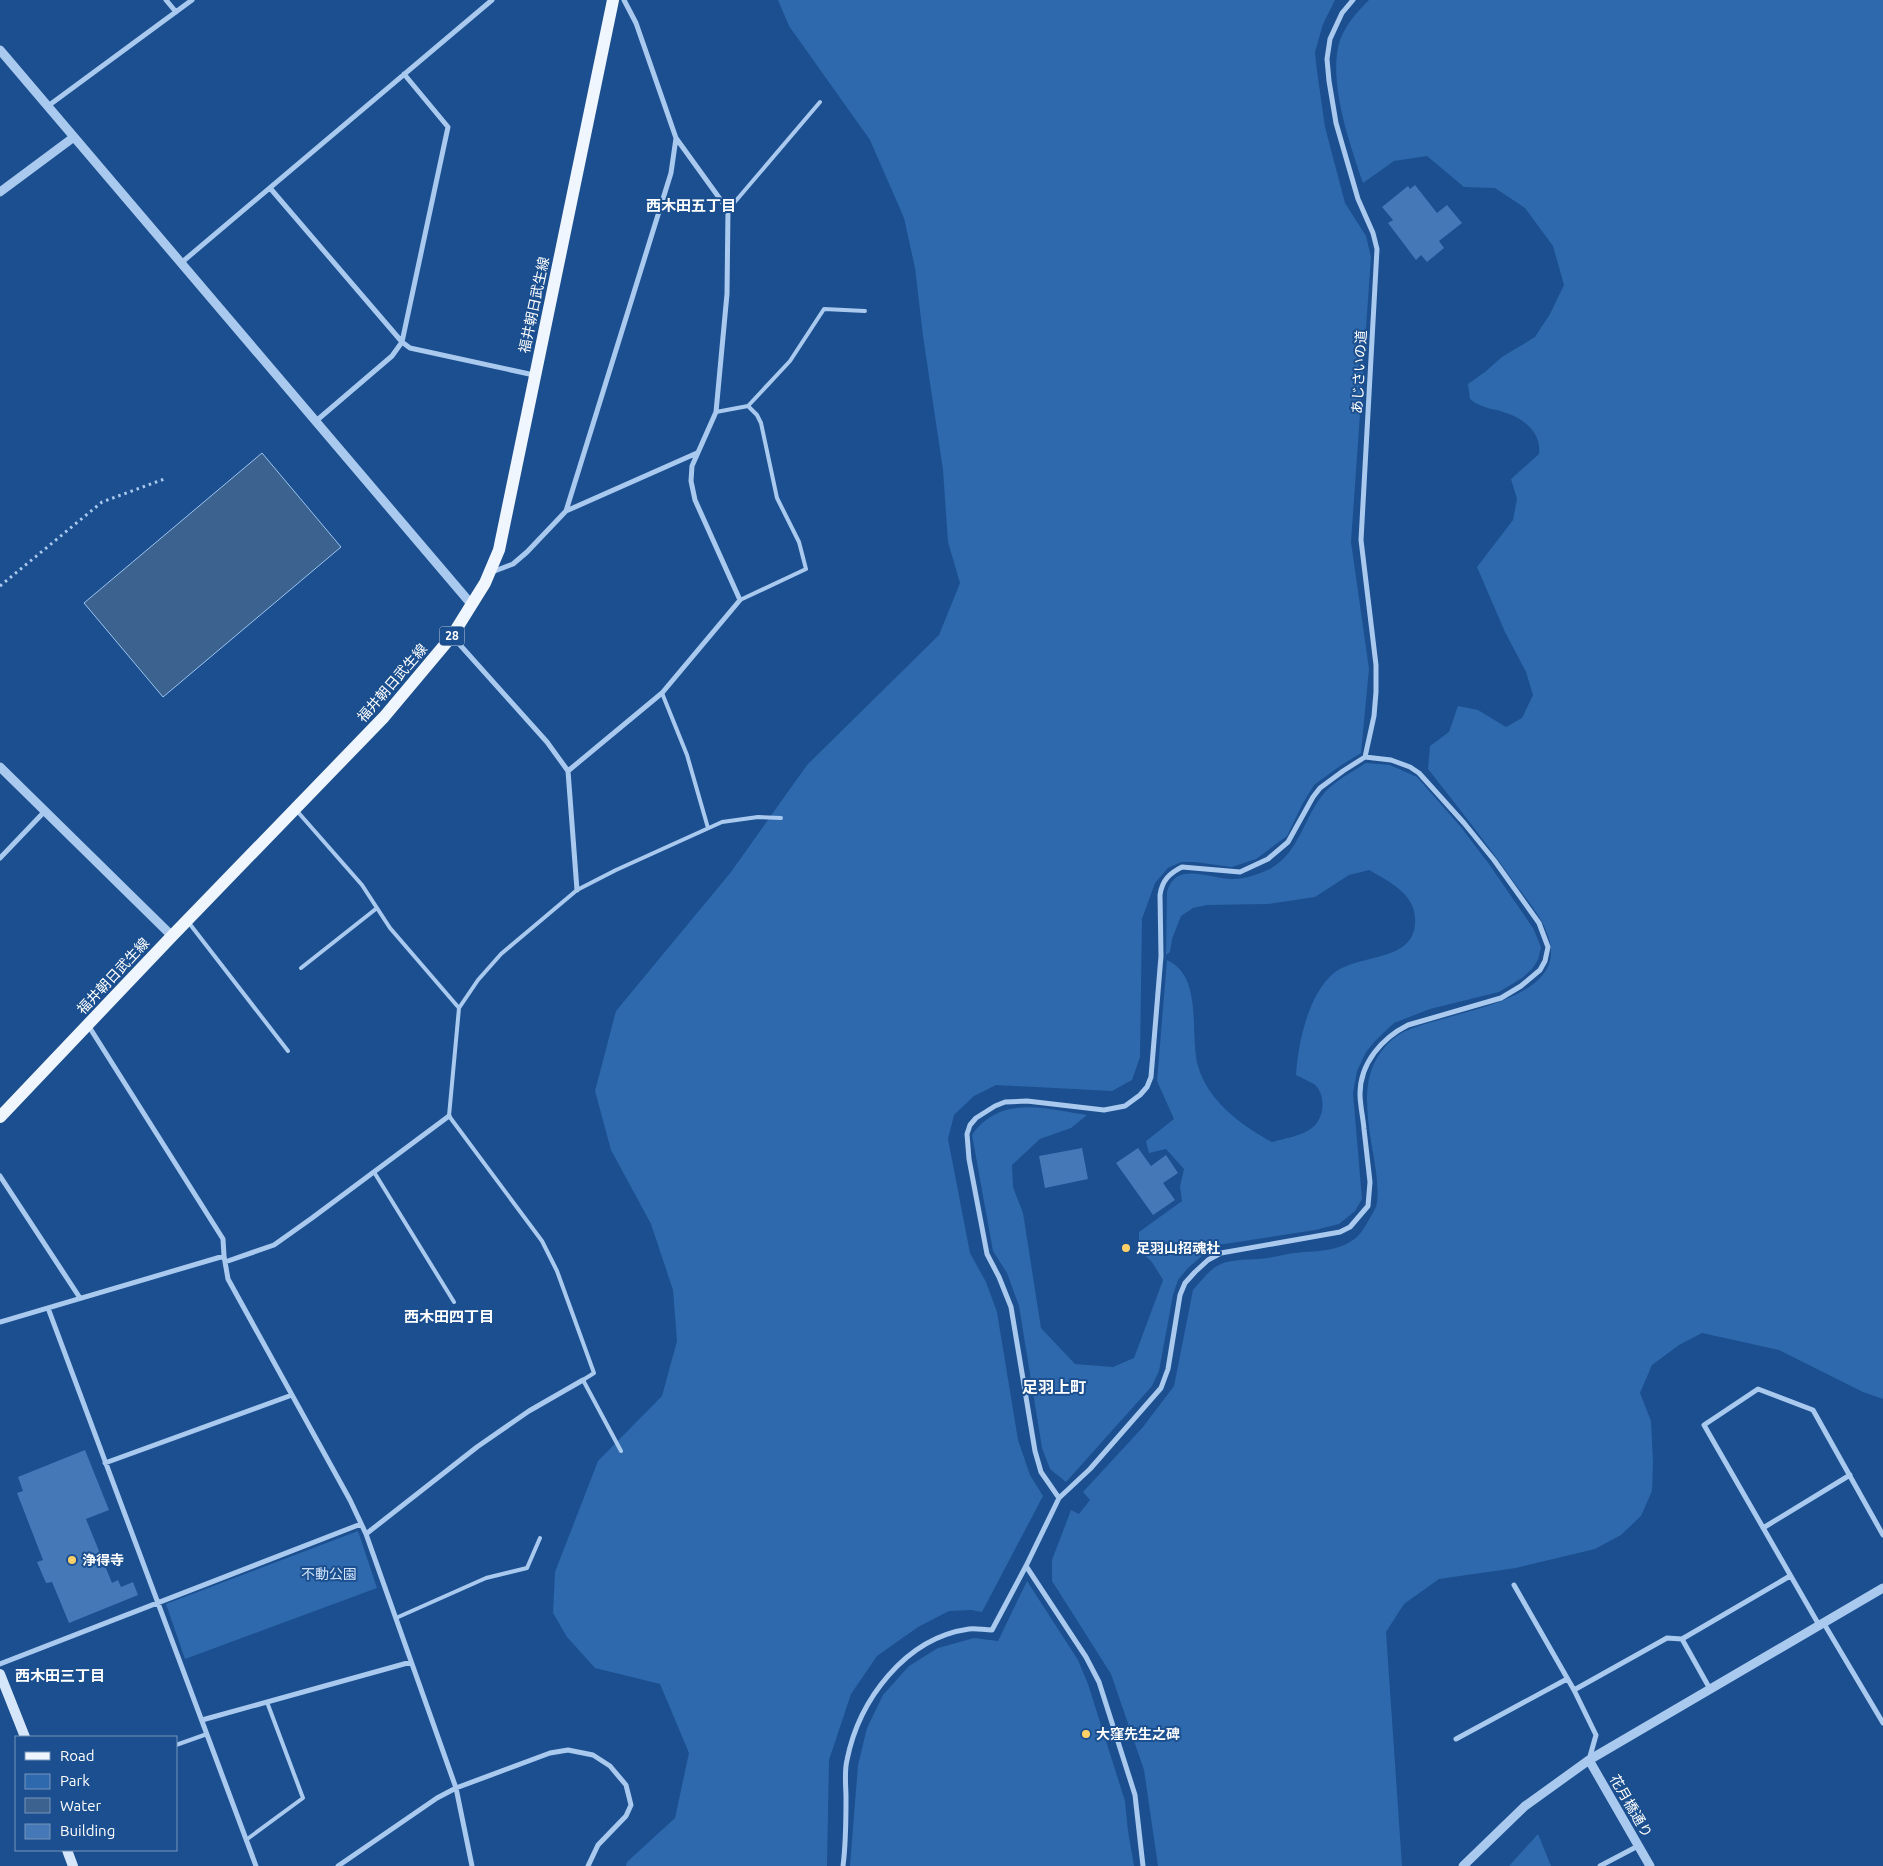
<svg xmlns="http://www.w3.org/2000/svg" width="1883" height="1866" font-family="Ubuntu,'Noto Sans JP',sans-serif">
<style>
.green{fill:#2e69ad}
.water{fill:#3c6290;stroke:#9cc4f0}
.building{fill:#4478b7}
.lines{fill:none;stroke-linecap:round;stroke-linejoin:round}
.path{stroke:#a9c9ee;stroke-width:3;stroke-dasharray:2.5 4;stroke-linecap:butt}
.service{stroke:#a9c9ee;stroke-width:4}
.minor{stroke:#a9c9ee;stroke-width:5}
.tertiary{stroke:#a9c9ee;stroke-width:9}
.secondary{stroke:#d6e6fa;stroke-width:10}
.primary{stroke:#f0f6ff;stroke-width:12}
.poi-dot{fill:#ffd166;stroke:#1b4f8f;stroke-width:2}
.labels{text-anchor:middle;stroke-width:4;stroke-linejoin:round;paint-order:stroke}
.shield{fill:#1b4f8f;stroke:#bbcadd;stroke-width:1}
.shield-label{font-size:12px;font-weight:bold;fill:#fff}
.street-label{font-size:14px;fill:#fff;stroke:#1b4f8f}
.poi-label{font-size:14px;font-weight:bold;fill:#fff;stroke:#1b4f8f;text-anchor:start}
.park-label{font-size:14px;fill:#cfe3fa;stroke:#1b4f8f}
.neighbourhood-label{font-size:15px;font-weight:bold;fill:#fff;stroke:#1b4f8f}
.quarter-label{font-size:16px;font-weight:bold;fill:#fff;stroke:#1b4f8f}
</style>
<rect width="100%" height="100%" fill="#1b4f8f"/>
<path class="green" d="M778,0H1335L1323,24L1315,52L1317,71L1325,127L1345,203L1366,236L1371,257L1351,542L1369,669L1361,753L1340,766L1314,785L1303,803L1287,836L1256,859L1232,867L1195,862H1181L1168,868L1155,883L1142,919L1140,1057L1132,1080L1112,1091L996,1085L974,1096L954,1115L948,1139L970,1253L986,1282L997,1312L1018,1440L1030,1475L1043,1496L982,1612L971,1610L949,1611L918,1627L877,1656L851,1694L829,1760L827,1866H626L627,1862L675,1818L689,1753L660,1684L595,1668L567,1637L553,1613L555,1572L598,1461L662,1396L677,1341L673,1290L651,1224L611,1150L595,1091L616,1011L731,872L807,765L939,635L960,583L948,542L943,470L923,336L915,268L904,218L870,140L789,26Z
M1369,0H1883V1399L1863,1392L1779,1350L1702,1333L1679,1345L1652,1365L1640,1393L1651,1421L1653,1462L1652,1491L1641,1516L1621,1535L1595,1549L1516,1568L1439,1579L1404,1604L1386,1632L1402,1866H1158L1144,1770L1111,1674L1052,1581V1560L1071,1510L1079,1514L1090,1500L1083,1492L1143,1427L1174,1386L1193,1290C1200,1282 1207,1273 1215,1267C1227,1259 1245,1260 1259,1259C1271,1258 1282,1255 1294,1253C1314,1251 1336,1252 1353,1240C1358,1237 1363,1230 1366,1225C1369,1219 1373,1213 1376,1207C1379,1196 1377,1182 1376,1171C1372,1144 1362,1101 1370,1075C1374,1059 1386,1042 1400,1034C1437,1012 1573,1005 1548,936C1542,917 1528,901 1516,885C1488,845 1458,807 1428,769L1430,746L1449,732L1458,706L1478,710L1506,727L1522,718L1533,695L1526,672L1505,632L1477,567L1513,520L1517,499L1511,479L1539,454C1542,432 1522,417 1503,412C1496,409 1487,409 1480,405C1476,404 1473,401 1470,399L1468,384L1485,372L1502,357L1535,337L1550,314L1564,285L1553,246L1525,208L1495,188L1464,187L1427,156L1394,161L1363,183C1350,145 1327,80 1340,40C1346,24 1357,12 1369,0Z
M1366,763L1390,765L1417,777L1460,826L1489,864L1533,928L1541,947L1538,960L1532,969L1522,978L1499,992L1430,1009L1394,1023L1375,1041L1366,1052L1357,1071L1353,1093L1362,1199L1355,1211L1339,1224L1315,1230L1218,1245L1203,1255L1188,1268L1178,1280L1173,1295L1159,1371L1152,1386L1066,1482L1050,1469L1042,1448L1019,1306L1007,1273L993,1251L972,1135C1001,1094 1045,1109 1087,1115L1071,1128L1040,1139L1012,1165L1013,1187L1023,1213L1041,1328L1075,1364L1113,1367L1134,1358L1163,1280L1152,1262L1139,1250V1232L1182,1201L1180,1186L1184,1169L1166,1149L1149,1153L1146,1141L1174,1119L1157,1081L1167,960C1204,977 1189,1034 1198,1066C1208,1101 1242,1126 1272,1142C1283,1139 1305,1135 1313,1127C1325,1117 1326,1094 1314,1084C1308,1081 1302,1078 1296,1075C1298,1044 1308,994 1334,973C1359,953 1418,963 1415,918C1414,893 1388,881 1369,870L1349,875L1315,897L1268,904L1207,905L1193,908L1181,916L1172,939L1170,952L1166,955L1167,892C1176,860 1209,879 1233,879C1245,879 1259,874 1270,869C1300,852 1304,816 1325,792C1336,780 1352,772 1366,763Z
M358,1531L377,1588L185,1659L166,1604Z
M1027,1581L1078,1660L1088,1684L1125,1801L1128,1831L1134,1866H850L858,1765L867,1728L883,1695L909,1666L938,1648L974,1638L998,1641Z
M1538,1834L1551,1866H1509Z"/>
<path class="water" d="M262,453L341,547L163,697L84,603Z"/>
<path class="building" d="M1415,185L1437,213L1447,205L1462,223L1439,241L1444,248L1427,262L1421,255L1416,260L1388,223L1393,220L1382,207L1408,186L1410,189Z
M1082,1148L1088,1179L1045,1188L1039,1156Z
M1138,1148L1151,1166L1166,1155L1178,1173L1163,1183L1175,1200L1153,1215L1116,1163Z
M85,1450L109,1510L86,1519L112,1583L118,1580L121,1587L133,1582L138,1595L69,1623L52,1582L46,1583L37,1562L43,1560L17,1493L23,1491L18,1477Z"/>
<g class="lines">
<path class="path" d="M0,586L102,502L167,478"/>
<path class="service" d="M728,210L820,102
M748,406L790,361L824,309L865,311
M716,412L748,406L757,415L761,423L777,498L799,542L806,569L740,600
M662,693L687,755L708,828
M297,811L362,885L390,928L459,1008
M189,923L288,1051
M301,968L377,908
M374,1172L454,1302
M621,1451L583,1380L594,1373L557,1271L542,1241L449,1116L459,1008L478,980L501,954L577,890L616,870L722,822L758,817L781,818
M396,1618L486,1578L527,1568L540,1538
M176,1745L207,1734
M246,1840L303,1798L267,1702"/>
<path class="minor" d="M166,0L176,12
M1353,0L1342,13L1330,39L1327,59L1329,81L1336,123L1358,199L1373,233L1377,249L1361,540L1376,665V692L1374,716L1365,757
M48,106L192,0
M270,188L402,342L410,348L534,375
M181,263L492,0
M316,421L392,356L402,342L448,127L404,74
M566,511L697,453
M492,572L513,564L527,552L566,511L671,173L676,138L636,23L624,0
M452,636L547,742L568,771L577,890
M568,771L662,693L740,600L695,500L691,481L692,466L716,412L727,294L728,210L676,138
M0,858L45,811
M88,1025L223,1239L224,1256L228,1279L350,1500L366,1534L456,1788L472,1866
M0,1176L80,1298
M225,1262L274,1245L312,1218L449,1116
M48,1308L256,1866
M0,1322L224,1256
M105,1463L292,1395
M1763,1528L1850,1475
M366,1534L477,1447L529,1411L583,1380
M1026,1566L1086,1657L1099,1682L1135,1795L1143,1866
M1514,1585L1574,1690L1596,1735L1589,1760
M1823,1622L1883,1723
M1819,1625L1704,1425L1758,1389L1813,1410L1883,1535
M1682,1639L1710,1689
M0,1664L361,1524
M1574,1690L1667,1638L1682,1639L1790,1576
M202,1720L411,1662
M1456,1739L1567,1679
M338,1866L437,1798L456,1788L550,1753L568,1750L593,1755L610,1766L626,1785L631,1805L626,1816L598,1845L588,1866
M843,1866C846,1843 846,1821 846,1798C846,1786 844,1772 847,1760C859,1700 905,1638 969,1629C976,1628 984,1630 992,1630L1026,1566L1059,1498L1090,1469L1161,1388L1168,1369L1180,1295L1185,1283L1195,1272L1208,1260L1221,1253L1340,1232L1350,1227L1368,1206L1370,1182C1368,1164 1366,1146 1364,1129C1363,1117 1360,1105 1360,1094C1360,1063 1382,1038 1408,1025L1501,998L1521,986L1540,970L1545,961L1548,947L1539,923L1494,860L1464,823L1419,773L1410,767L1391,760L1365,757L1343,771L1320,788L1313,797L1288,842L1268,859L1240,872L1182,867C1170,873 1162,880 1160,895L1161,956L1151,1077L1147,1087L1140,1095L1125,1106L1104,1110L1027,1101L1005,1102L995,1106L976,1118L970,1125L967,1134L969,1159L987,1254L999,1277L1011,1307L1035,1451L1041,1472L1059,1498
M1600,1866L1638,1846"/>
<path class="tertiary" d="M0,50L472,605
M0,192L74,137
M0,767L172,936
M1589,1760L1650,1866
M1463,1866L1525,1806L1589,1760L1883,1588"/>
<path class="secondary" d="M0,1674L25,1737
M67,1850L73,1866"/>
<path class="primary" d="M0,1117L172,936L384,717L452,636L485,583L499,550L613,0"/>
</g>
<g class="poi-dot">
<circle cx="1126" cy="1248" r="5"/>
<circle cx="72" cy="1560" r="5"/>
<circle cx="1086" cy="1734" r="5"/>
</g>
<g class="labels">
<rect class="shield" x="439.5" y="626.5" width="25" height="19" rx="4"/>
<g class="shield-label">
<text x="452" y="640">28</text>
</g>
<g class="street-label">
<text transform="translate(534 305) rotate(-78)" y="5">福井朝日武生線</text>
<text transform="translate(1359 372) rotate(-87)" y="5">あじさいの道</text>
<text transform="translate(392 683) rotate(-49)" y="5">福井朝日武生線</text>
<text transform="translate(113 976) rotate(-47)" y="5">福井朝日武生線</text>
<text transform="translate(1631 1806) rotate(60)" y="5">花月橋通り</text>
</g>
<g class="poi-label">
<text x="1136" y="1253">足羽山招魂社</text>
<text x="82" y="1565">浄得寺</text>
<text x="1096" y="1739">大窪先生之碑</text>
</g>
<g class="park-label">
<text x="329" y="1579">不動公園</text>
</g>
<g class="neighbourhood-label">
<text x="691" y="211">西木田五丁目</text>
<text x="449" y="1322">西木田四丁目</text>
<text x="60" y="1681">西木田三丁目</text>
</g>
<g class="quarter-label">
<text x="1054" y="1393">足羽上町</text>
</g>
</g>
<rect x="15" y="1736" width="162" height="115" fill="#1b4f8f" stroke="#7695bc"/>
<rect x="25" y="1752" width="25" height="8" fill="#f0f6ff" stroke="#7695bc"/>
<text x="60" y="1761" font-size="15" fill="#ffffff">Road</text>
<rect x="25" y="1774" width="25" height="15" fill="#2e69ad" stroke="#7695bc"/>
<text x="60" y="1786" font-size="15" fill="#ffffff">Park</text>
<rect x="25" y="1798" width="25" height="15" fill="#3c6290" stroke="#7695bc"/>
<text x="60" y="1811" font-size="15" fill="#ffffff">Water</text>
<rect x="25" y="1824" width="25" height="15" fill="#4478b7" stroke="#7695bc"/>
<text x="60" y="1836" font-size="15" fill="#ffffff">Building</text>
</svg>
